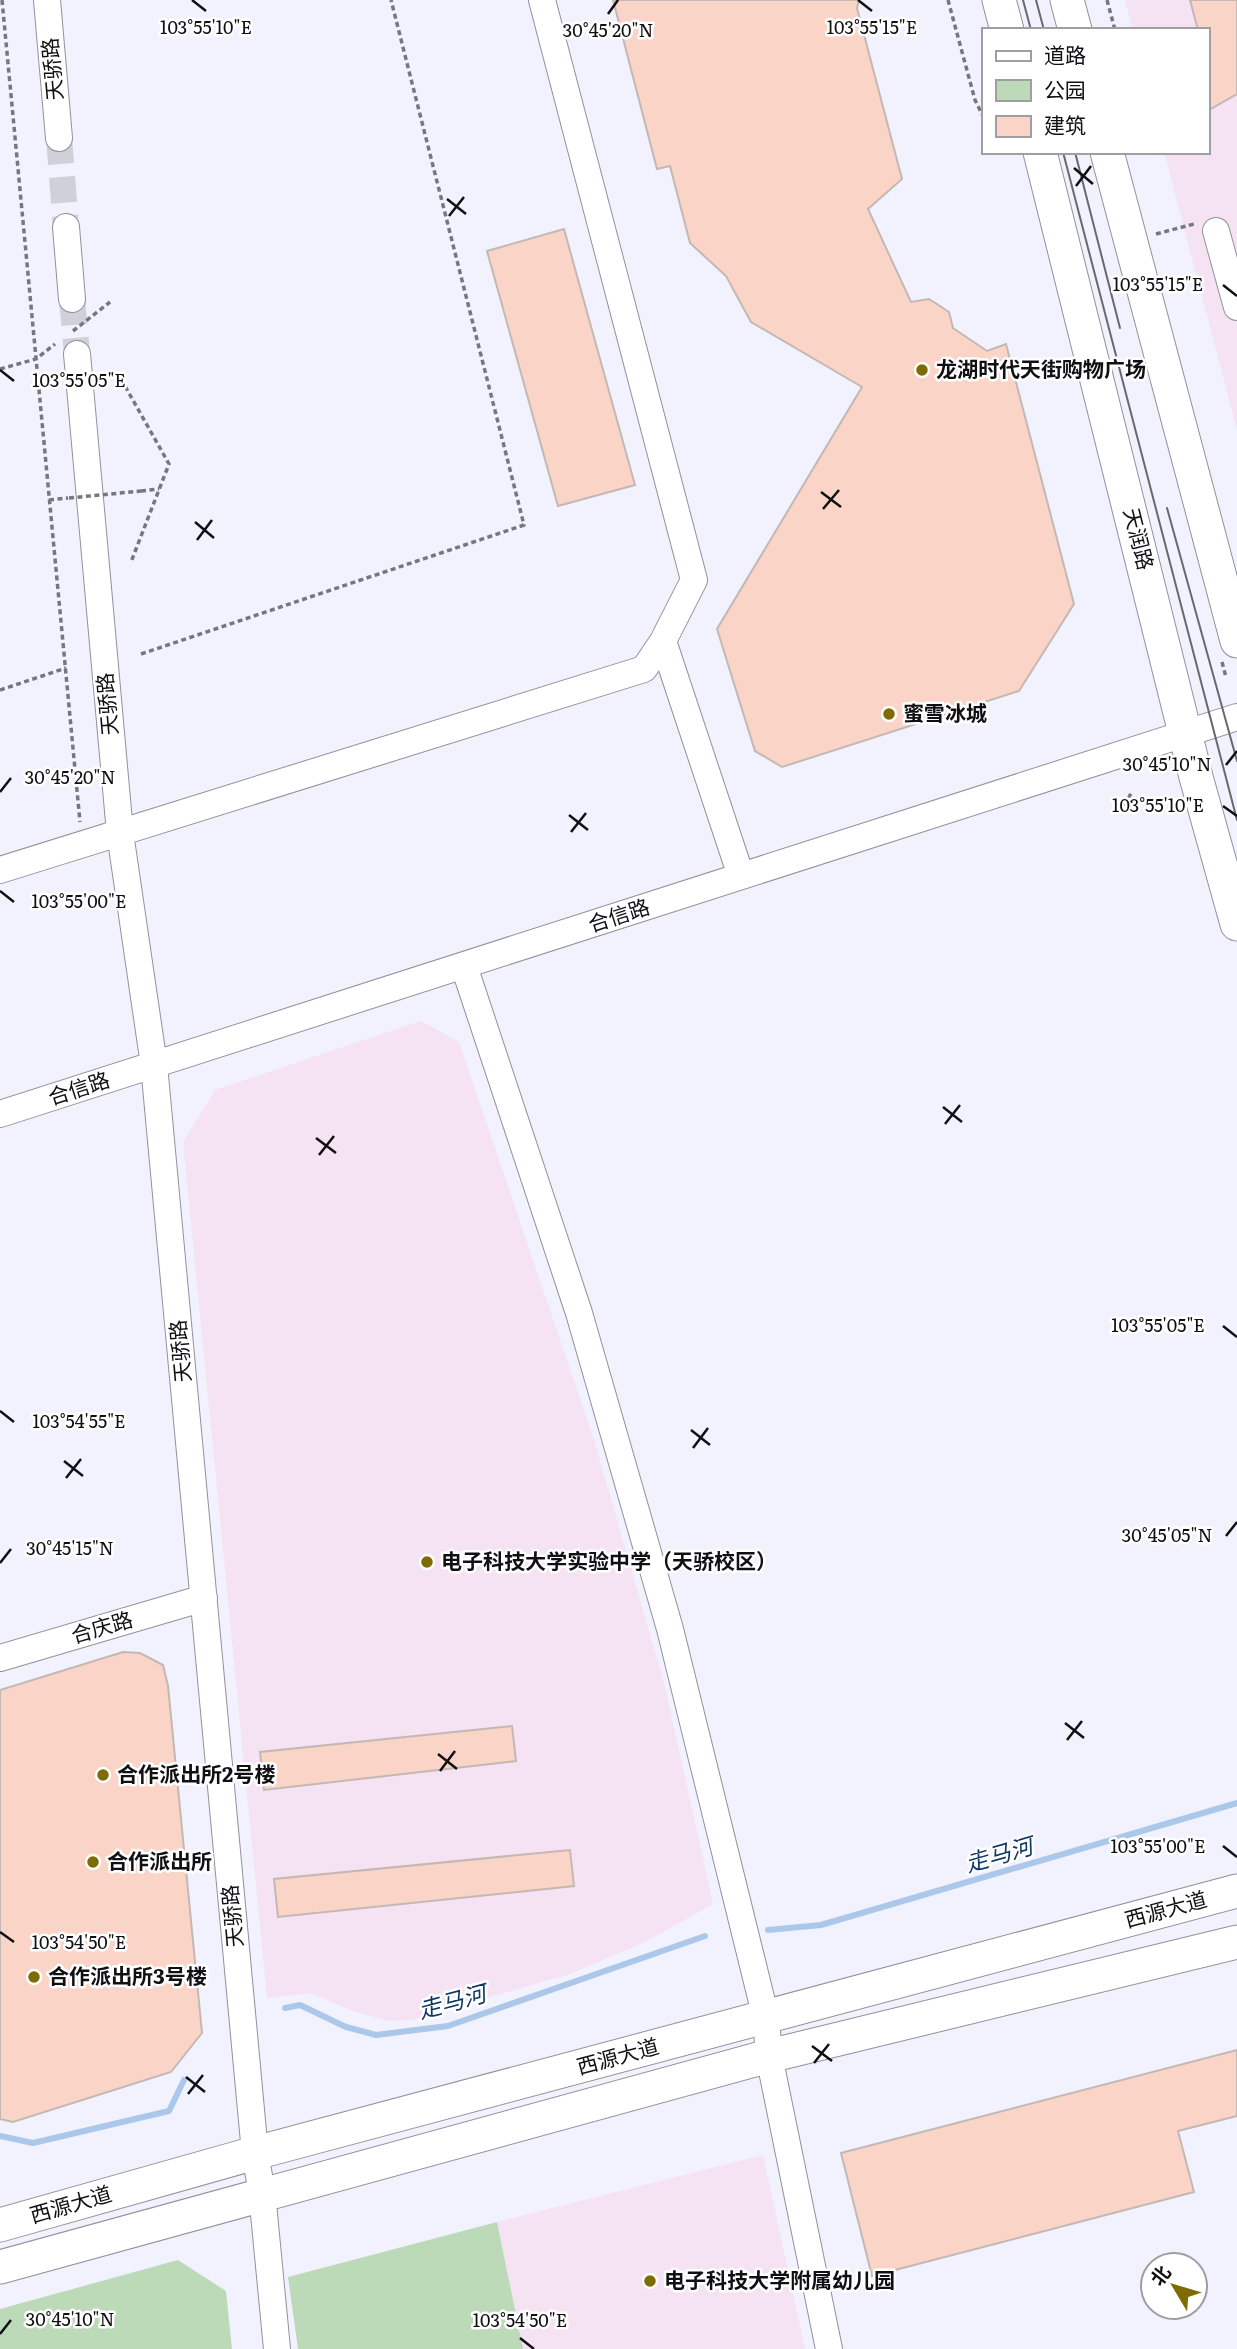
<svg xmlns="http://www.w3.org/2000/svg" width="1237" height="2349" font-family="Literata,'Noto Sans SC',serif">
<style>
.education{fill:#f5e2f3}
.green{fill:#bcdab8}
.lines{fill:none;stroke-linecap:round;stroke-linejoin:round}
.stream{stroke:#abc8eb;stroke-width:6}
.building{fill:#fad4c7;stroke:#c3b8b4;stroke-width:2}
.minor-tunnel{stroke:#cfd0da;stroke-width:26;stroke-dasharray:26 13;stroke-linecap:butt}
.minor-casing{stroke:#91919b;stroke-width:28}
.major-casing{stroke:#91919b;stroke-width:35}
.path{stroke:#76777e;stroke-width:3.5;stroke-dasharray:5 3.5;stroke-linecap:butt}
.minor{stroke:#fff;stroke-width:26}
.major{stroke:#fff;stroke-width:33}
.tram{stroke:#68686e;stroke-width:2}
.path-bridge{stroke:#76777e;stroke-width:3.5;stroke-dasharray:5 3.5;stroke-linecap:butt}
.ticks{fill:none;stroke:#101013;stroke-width:2.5}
.poi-dot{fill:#7e6b04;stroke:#fff;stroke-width:2.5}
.labels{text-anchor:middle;stroke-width:5;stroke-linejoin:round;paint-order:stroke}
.street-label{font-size:21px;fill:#101013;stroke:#fff}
.poi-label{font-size:21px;font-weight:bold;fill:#101013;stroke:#fff;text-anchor:start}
.water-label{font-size:23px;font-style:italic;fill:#0e3662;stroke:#fff}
.ticks-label{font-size:18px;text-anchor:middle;fill:#101013;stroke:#fff;stroke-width:5;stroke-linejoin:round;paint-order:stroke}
</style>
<rect width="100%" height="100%" fill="#f1f2fd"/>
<path class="education" d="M1125,0H1237V430L1164,152H1207V30H1133Z
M421,1021L459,1042L594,1440L664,1683L713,1904L645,1942L570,1974L411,2020L389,2021L356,2012L310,1993L267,1998L183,1142L215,1090Z
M763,2155L805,2349H523L497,2222Z"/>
<path class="green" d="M497,2222L523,2349H298L288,2277Z
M178,2260L226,2291L232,2349H0V2309Z"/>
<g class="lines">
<path class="stream" d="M768,1930L821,1925L1237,1803
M285,2008L300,2005L346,2027L376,2035L448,2026L705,1936
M0,2136L33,2143L169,2111L184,2080"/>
</g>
<path class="building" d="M613,0H859L857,8L902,179L868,209L911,302L929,299L940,306L949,312L953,328L987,351L1006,344L1074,604L1019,691L782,767L755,751L717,629L862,387L751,322L726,276L690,243L670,166L657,169Z
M1190,0H1237V94L1207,111V30H1198Z
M564,229L635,485L558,506L487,251Z
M123,1652L140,1653L163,1665L168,1686L202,2033L171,2072L13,2122L0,2119V1690Z
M512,1726L516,1761L264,1790L260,1752Z
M570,1850L574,1886L278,1917L274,1879Z
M1237,2050V2116L1178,2131L1194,2192L872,2276L841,2153Z"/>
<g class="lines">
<path class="minor-tunnel" d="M59,138L66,227
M72,299L77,354"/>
<g class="minor-casing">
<path id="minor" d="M47,0L59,138
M66,227L72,299
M1216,231L1237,307
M77,354L120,833L154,1065L255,2153L262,2193L277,2349
M663,641L741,876
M0,870L644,669L663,641L694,580L542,0
M464,966L579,1313L670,1629L766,2018L769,2056L829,2349
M0,1114L1237,717
M0,1658L204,1598"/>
</g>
<g class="major-casing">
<path id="major" d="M999,0L1007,30
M1067,0L1075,30
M1040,152L1196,777L1237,924
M1107,152L1237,641
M0,2225L255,2153L1237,1891
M0,2267L769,2056L1237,1942"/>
</g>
<path class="path" d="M2,0L80,822
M948,0L975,100L983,116
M1107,0L1115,30
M1156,234L1194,224
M73,331L110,302
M0,369L36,359L55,344
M121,379L169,464L131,562
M141,491L159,489
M49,500L68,498
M141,654L524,525L391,0
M1222,662L1226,677
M0,690L66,668
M1125,806L1131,793"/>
<use href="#minor" class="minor"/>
<use href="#major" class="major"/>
<path class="tram" d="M1023,0L1031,30
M1036,0L1044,30
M1063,152L1237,820
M1075,152L1120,328
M1167,508L1237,761"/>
<path class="path-bridge" d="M69,498L141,491"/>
</g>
<path class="ticks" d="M192,0L206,11M858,0L872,11M608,14L618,0M1074,168L1093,184M1076,186L1091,166M447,199L466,214M449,216L464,197M1223,285L1237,296M0,370L14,381M821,492L841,507M823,509L839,490M195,522L214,538M197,540L212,520M1226,765L1237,751M0,792L11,778M1223,806L1237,816M569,815L588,830M571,832L586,813M0,891L14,902M943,1107L962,1122M945,1124L960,1105M316,1138L336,1153M319,1155L334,1136M1223,1326L1237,1337M0,1411L14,1422M691,1430L710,1445M693,1448L708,1428M64,1461L83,1476M66,1478L81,1459M1226,1536L1237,1522M0,1563L11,1549M1065,1723L1084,1738M1067,1740L1082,1721M438,1754L457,1769M440,1771L455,1751M1223,1846L1237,1857M0,1932L14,1942M812,2046L832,2061M814,2063L829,2044M186,2077L205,2092M188,2094L203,2075M0,2334L11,2320M520,2338L534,2349"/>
<g class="poi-dot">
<circle cx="922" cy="370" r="7"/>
<circle cx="889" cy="714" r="7"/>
<circle cx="427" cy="1562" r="7"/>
<circle cx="103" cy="1775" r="7"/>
<circle cx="93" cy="1862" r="7"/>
<circle cx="34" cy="1977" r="7"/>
<circle cx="650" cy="2281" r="7"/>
</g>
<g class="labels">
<g class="street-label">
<text transform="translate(53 69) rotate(-95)" y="7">天骄路</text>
<text transform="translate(1138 539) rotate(76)" y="7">天润路</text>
<text transform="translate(108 704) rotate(-95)" y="7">天骄路</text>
<text transform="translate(619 916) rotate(-18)" y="7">合信路</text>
<text transform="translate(79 1089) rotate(-18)" y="7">合信路</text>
<text transform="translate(181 1351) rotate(-95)" y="7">天骄路</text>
<text transform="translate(102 1628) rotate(-16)" y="7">合庆路</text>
<text transform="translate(1166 1910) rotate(-15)" y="7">西源大道</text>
<text transform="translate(233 1916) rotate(-95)" y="7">天骄路</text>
<text transform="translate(618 2057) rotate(-15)" y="7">西源大道</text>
<text transform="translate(71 2205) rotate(-16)" y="7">西源大道</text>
</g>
<g class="poi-label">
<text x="936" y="377">龙湖时代天街购物广场</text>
<text x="903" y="721">蜜雪冰城</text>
<text x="441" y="1569">电子科技大学实验中学（天骄校区）</text>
<text x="117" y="1782">合作派出所2号楼</text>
<text x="107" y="1869">合作派出所</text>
<text x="48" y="1984">合作派出所3号楼</text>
<text x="664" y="2288">电子科技大学附属幼儿园</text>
</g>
<g class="water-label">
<text transform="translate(999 1855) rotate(-16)" y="8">走马河</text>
<text transform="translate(452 2002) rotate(-15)" y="8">走马河</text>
</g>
</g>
<g class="ticks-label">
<text x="206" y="34">103°55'10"E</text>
<text x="872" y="34">103°55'15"E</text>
<text x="608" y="37">30°45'20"N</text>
<text x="1158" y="291">103°55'15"E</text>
<text x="79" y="387">103°55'05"E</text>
<text x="1167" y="771">30°45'10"N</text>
<text x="70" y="784">30°45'20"N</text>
<text x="1158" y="812">103°55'10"E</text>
<text x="79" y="908">103°55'00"E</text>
<text x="1158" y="1332">103°55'05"E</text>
<text x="79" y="1428">103°54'55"E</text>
<text x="1167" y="1542">30°45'05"N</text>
<text x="70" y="1555">30°45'15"N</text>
<text x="1158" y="1853">103°55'00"E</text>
<text x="79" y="1949">103°54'50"E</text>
<text x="70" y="2326">30°45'10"N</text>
<text x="520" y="2327">103°54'50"E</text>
</g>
<rect x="982" y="28" width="228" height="126" fill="#ffffff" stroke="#9f9fa1" stroke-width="2"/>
<rect x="996" y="51" width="35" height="10" fill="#ffffff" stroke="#9f9fa1" stroke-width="2"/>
<text x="1044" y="63" font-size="21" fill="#101013">道路</text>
<rect x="996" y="80" width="35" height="21" fill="#bcdab8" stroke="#9f9fa1" stroke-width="2"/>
<text x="1044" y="98" font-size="21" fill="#101013">公园</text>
<rect x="996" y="116" width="35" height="21" fill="#fad4c7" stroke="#9f9fa1" stroke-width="2"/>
<text x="1044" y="133" font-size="21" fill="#101013">建筑</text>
<g transform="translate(1174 2286) rotate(308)"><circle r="33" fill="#ffffff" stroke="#9f9fa1" stroke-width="2"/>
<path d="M0-5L12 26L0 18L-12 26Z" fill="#7e6b04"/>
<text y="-10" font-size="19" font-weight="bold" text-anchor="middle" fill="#101013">北</text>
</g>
</svg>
